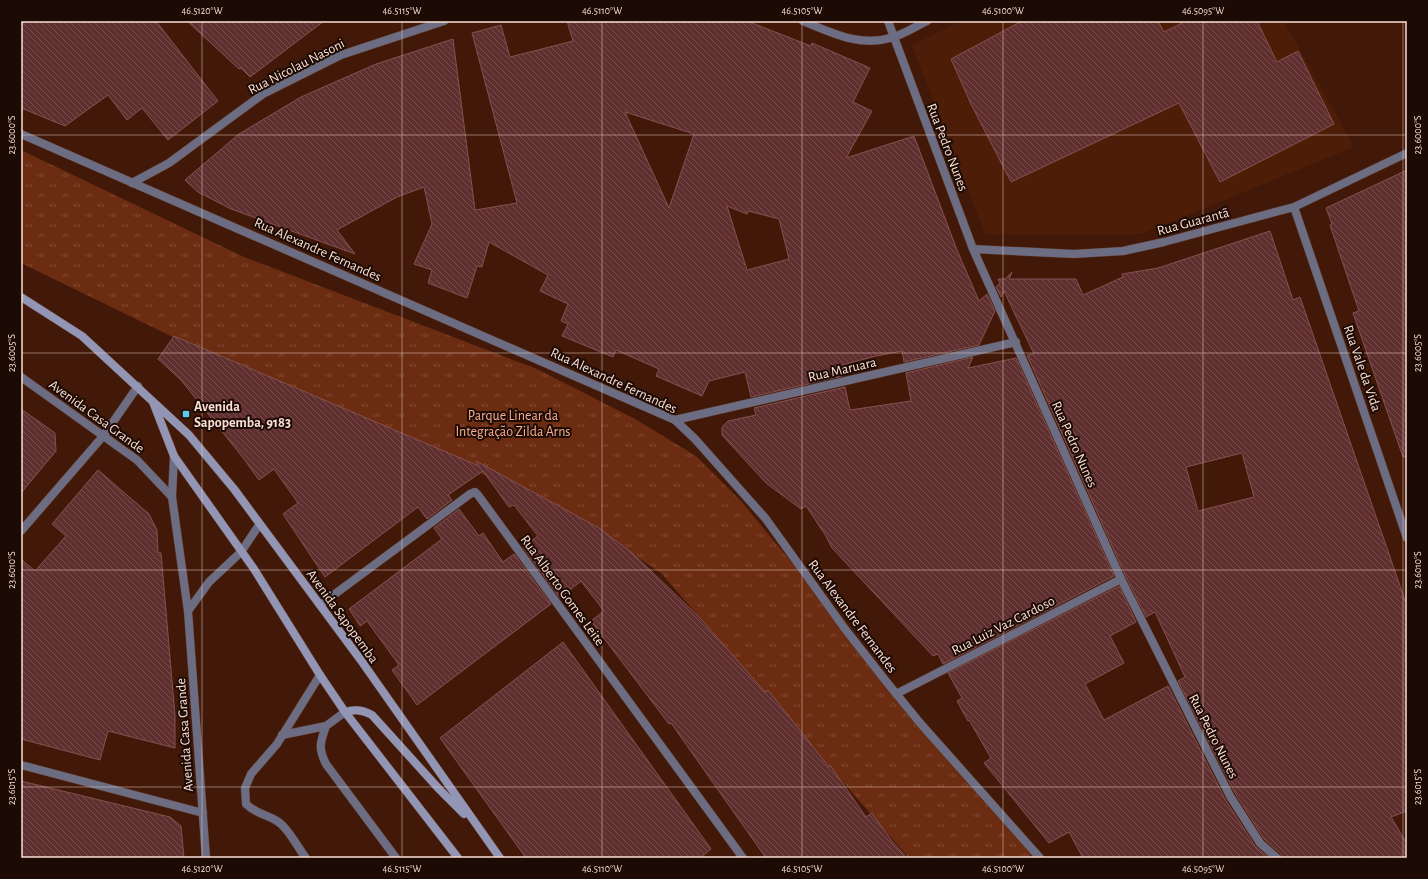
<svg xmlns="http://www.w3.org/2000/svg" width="1428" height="879" font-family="'Alegreya Sans',sans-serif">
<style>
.built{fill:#4d1d08}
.grass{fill:url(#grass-tufts)}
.building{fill:url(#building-back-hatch);stroke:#845150;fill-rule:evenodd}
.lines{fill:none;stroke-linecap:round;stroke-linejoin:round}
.service-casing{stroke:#5c3525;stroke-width:9}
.minor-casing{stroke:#5c3525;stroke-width:9}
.secondary-casing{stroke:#5c3525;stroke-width:9}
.service{stroke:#6c6d82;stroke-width:8}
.minor{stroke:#6c6d82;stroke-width:8}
.secondary{stroke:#9395b5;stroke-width:8}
.ticks{fill:none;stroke:#fbdfd4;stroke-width:1;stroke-opacity:0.45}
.poi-dot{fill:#5dc7e8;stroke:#1c0a04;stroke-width:1.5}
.labels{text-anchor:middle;stroke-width:4;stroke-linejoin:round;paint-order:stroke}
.street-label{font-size:14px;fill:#fbdfd4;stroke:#1c0a04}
.poi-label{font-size:14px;font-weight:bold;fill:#fbdfd4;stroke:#1c0a04;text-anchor:start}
.park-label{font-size:14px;fill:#f8ae93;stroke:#1c0a04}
.neatline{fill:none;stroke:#fbdfd4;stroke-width:1.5}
.ticks-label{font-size:10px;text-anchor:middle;fill:#fbdfd4}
</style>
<defs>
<pattern id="grass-tufts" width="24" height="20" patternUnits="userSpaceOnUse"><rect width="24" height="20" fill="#6b2c11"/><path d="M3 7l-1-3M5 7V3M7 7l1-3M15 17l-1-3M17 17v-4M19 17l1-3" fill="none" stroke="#814a33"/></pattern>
<pattern id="building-back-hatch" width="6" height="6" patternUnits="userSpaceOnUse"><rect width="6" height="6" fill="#5f2f2f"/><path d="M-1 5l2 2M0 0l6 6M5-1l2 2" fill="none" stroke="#774d4c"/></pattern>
</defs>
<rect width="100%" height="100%" fill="#421908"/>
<path class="built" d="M962,21H1284L1354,147L1141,234H985L912,45Z"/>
<path class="grass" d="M21,150L244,257L537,369L635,419L696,456L741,501L1036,858H909L661,573L600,532L494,479L220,360L21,263Z"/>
<path class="building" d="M21,21H156L218,101L168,140L142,108L127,120L108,95L65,126L21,108Z
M187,21H324L250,77L241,68L239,69Z
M567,21H747L811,46L812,43L870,68L853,102L872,111L846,158L914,136L957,250L979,301L987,294L995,311L979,345L904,362L902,351L876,356L842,365L843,376L751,397L745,372L709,381L702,396L656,376L659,369L616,350L613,357L562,336L568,324L561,321L568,304L540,291L548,275L489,242L482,267L477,266L467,298L428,283L432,270L414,264L432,224L424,187L397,197L337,230L355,254L231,209L198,192L185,180L239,134L301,97L376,64L453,39L475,210L517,203L472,33L501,25L510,57L573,41ZM625,112L694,134L669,208ZM727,206L747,214L748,211L779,219L789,259L747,270Z
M1022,21H1158L1164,32L1186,21H1257L1277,62L1298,51L1334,124L1220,182L1179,103L1011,182L971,104L951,59Z
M1407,170V457H1403L1353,313L1359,311L1330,225L1332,224L1326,208Z
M1270,231L1293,300L1300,297L1407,606V811L1391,817L1407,844V858H1282L1281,854L1264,839L1235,793L1178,681L1185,677L1155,612L1146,617L1126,577L1027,355L1034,354L1004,291L1001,297L996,287L1000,283L998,279H1005L1012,272L1009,279H1076L1083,295L1123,277L1122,274L1158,268ZM1242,453L1254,497L1198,511L1186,467Z
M174,336L479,466L476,461L599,528L631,552L672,591L701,619L765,692L768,690L829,767L830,765L866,817L872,813L892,841L907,858H766L671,723L669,724L591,621L604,611L581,581L560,598L523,547L538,536L514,505L509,507L483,471L448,495L452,500L427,519L418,507L325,577L283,514L298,503L274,469L259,480L244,459L181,380L158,359Z
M973,357L968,368L1016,358L1114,576L943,664L938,654L933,656L832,548L826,536L806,506L801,509L766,483L722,435V427L728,421L756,415L754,408L845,387L850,410L911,401L906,373Z
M21,409L55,433L56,451L21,493Z
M98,470L149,514L157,530L158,552L161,553L175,716V748L108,731L100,760L21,739V559L35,571L66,536L52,524Z
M459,509L479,536L483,533L503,562L514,554L551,604L417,705L392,670L399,665L367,621L360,626L349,609L442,539L434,528Z
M1119,586L1136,622L1110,636L1124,663L1085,684L1104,720L1168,686L1225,799L1255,846L1269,858H1083L1069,832L1049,843L984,763L991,758L969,720L968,721L957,701L962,698L948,673Z
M563,642L711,849L700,858H526L440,738Z
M21,781L170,817L181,826L184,858H21Z"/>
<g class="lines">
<g class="service-casing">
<path id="service" d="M896,694L1121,579
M326,726C320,743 318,748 326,764L396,858
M282,735L326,726L345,712
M306,858C298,848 291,833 281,824C270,814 258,816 246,804L245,788L251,774L277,744L320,675"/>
</g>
<g class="minor-casing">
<path id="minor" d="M803,21C832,33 861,48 893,37C905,34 916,26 927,21
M888,21L973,249L1121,579L1230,796L1260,843L1277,858
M21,134L675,420L695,439L766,519L845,629L885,680L920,723L1040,858
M132,183L169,163L263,94L341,55L444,21
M1294,207L1407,538
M973,249L1074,254L1123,251L1164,242L1294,207L1407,153
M21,377L137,460L172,497
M675,420L1016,342
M174,456L172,497L188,611L206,858
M21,531L104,435L138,386
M320,605L470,494L475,492L478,495L743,858
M188,611L209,582L241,552L259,525
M21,765L203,813"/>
</g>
<g class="secondary-casing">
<path id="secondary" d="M21,297L82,336L189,435L234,489L360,659L500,858
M153,402L174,456L254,569L320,675L345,712L458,858
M345,712C356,709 362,710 372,715L439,789L464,814"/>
</g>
<use href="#service" class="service"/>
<use href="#minor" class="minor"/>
<use href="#secondary" class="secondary"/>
</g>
<path class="ticks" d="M202,21V858M402,21V858M602,21V858M802,21V858M1003,21V858M1203,21V858M1403,21V858M21,135H1407M21,353H1407M21,570H1407M21,787H1407"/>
<rect class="poi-dot" x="182" y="410" width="8" height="8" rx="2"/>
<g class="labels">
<g class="street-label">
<text transform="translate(296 66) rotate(-27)" y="5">Rua Nicolau Nasoni</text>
<text transform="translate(948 147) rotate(69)" y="5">Rua Pedro Nunes</text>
<text transform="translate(1193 221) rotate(-15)" y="5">Rua Guarantã</text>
<text transform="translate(318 249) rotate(24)" y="5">Rua Alexandre Fernandes</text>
<text transform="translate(1363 368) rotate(71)" y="5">Rua Vale da Vida</text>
<text transform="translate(842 369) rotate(-13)" y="5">Rua Maruara</text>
<text transform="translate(614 380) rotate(25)" y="5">Rua Alexandre Fernandes</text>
<text transform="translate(97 416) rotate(36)" y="5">Avenida Casa Grande</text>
<text transform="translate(1075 444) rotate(66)" y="5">Rua Pedro Nunes</text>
<text transform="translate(563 590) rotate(54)" y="5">Rua Alberto Gomes Leite</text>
<text transform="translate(343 616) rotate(54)" y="5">Avenida Sapopemba</text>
<text transform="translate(853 616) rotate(53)" y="5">Rua Alexandre Fernandes</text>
<text transform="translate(1003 625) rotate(-27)" y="5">Rua Luiz Vaz Cardoso</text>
<text transform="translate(184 735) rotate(-94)" y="5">Avenida Casa Grande</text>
<text transform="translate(1214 736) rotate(63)" y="5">Rua Pedro Nunes</text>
</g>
<g class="poi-label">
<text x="194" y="411">Avenida<tspan x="194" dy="16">Sapopemba, 9183</tspan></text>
</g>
<g class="park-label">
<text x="513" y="420">Parque Linear da<tspan x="513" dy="16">Integração Zilda Arns</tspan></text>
</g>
</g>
<rect width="1428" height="879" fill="none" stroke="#1c0a04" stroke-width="44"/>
<rect x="22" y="22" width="1384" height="835" class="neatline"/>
<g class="ticks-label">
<text x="202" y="14">46.5120°W</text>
<text x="402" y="14">46.5115°W</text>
<text x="602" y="14">46.5110°W</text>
<text x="802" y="14">46.5105°W</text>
<text x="1003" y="14">46.5100°W</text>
<text x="1203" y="14">46.5095°W</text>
<text transform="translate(11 135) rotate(-90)" y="4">23.6000°S</text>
<text transform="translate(1417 135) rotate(-90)" y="4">23.6000°S</text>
<text transform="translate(11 353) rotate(-90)" y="4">23.6005°S</text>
<text transform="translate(1417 353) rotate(-90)" y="4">23.6005°S</text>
<text transform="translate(11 570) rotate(-90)" y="4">23.6010°S</text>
<text transform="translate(1417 570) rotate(-90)" y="4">23.6010°S</text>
<text transform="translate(11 787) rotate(-90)" y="4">23.6015°S</text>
<text transform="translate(1417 787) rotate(-90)" y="4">23.6015°S</text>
<text x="202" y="872">46.5120°W</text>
<text x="402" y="872">46.5115°W</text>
<text x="602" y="872">46.5110°W</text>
<text x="802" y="872">46.5105°W</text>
<text x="1003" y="872">46.5100°W</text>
<text x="1203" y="872">46.5095°W</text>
</g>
</svg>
